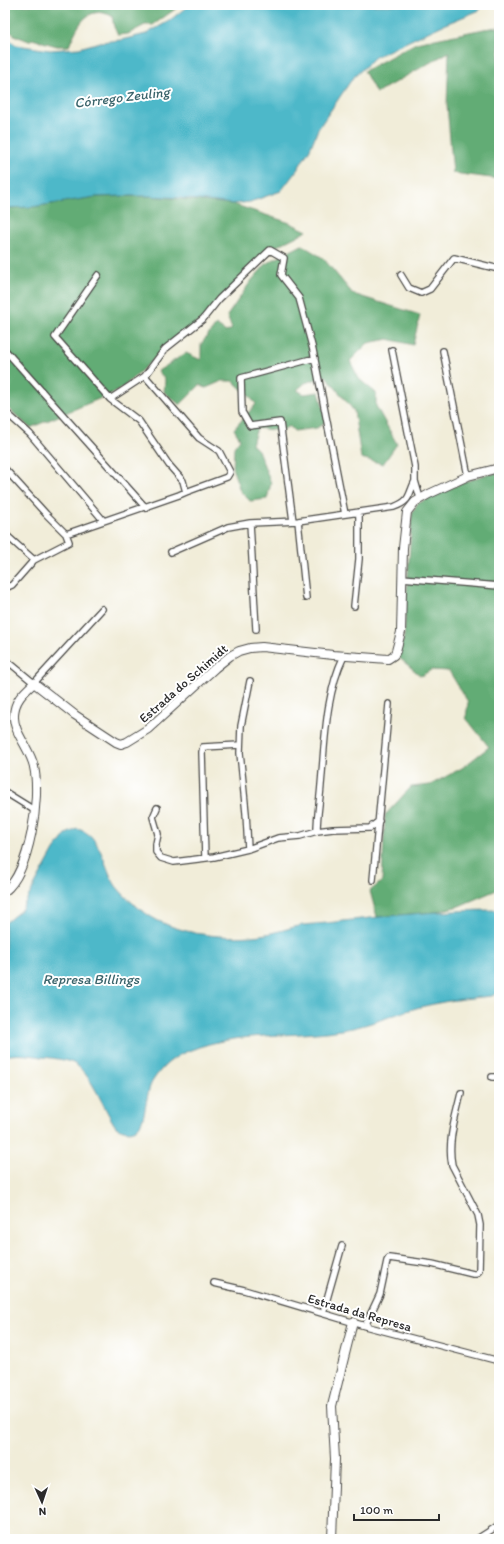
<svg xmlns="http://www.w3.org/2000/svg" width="504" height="1544" font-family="Itim,sans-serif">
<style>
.forest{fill:#62ac74;stroke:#466c50}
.water{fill:#4db8c9;stroke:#3c727a}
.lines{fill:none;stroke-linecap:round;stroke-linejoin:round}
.street-casing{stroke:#494845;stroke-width:8}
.secondary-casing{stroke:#494845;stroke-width:10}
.street{stroke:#fff;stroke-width:5.5}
.secondary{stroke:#fff;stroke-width:8}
.labels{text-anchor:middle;stroke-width:4;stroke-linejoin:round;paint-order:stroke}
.street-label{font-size:13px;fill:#2b2b2b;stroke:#fff}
.water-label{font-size:14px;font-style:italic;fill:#39636a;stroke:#fff}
</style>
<rect width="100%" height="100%" fill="#fff"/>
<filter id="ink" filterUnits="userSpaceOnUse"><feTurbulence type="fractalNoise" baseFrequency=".025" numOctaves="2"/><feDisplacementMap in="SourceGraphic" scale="8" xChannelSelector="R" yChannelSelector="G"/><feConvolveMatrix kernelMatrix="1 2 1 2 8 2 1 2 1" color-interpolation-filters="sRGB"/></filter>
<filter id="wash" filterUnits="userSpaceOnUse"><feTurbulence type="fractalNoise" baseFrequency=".012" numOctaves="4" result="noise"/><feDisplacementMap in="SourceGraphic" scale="16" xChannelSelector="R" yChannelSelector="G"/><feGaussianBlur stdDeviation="0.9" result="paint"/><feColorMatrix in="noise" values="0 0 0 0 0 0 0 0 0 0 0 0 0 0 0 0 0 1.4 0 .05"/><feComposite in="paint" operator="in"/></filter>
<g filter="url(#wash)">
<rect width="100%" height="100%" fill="#f1edd9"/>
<path class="forest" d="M5,5H181L153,25H145L128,34L118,35L114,27L112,16C87,4 78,25 69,46H57L32,39L29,41L16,36L5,28Z
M499,27V179L453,173L447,105L449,52L376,93L364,71L416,43L484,29Z
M148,196L233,204L290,223L307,231L265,252L203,319L165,349L120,390L30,428L9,409H5V208L32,207L95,197Z
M302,245L323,258L353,294L420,315L413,345L388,339L368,343L350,361L359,379L376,393V406L397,444L383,464L361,458L354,411L326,376L305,383L297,390L304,394L319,392L327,421L317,428L294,431L289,426L282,431L257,428L252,444L258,450L271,483L267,499L250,501L240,491L233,470L234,447L240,439L234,429L256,404L248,395L233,381H222L206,388L200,385L180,405L164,392L165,380L158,371L186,353L201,360V344L216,325L226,332L232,329L227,316L251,281L267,263Z
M499,473V889L459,906L436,912L377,917L370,891L382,881L385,815L411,787L430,785L462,768L489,747L466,718L468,702L449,671L431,670L421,676L397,656L404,637L412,514L417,504L452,487L484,475Z"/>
<path class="water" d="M189,5H481L480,10L443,25L375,57L352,79L318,129L310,149L297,170L281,191L250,202L233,204L181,198L148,196H124L95,197L32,207L5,208V37L16,45L50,50L79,48L100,42L121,40L146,34L169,21Z
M77,829C102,834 103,867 116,886C126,899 148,917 163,923C192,936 231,939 261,935C275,933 289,928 303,925C311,924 319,924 327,923C384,916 441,910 499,910V992L492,996C471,998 450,1000 429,1005C399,1011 372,1026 341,1030C292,1038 239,1031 191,1050C174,1056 162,1066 152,1082C142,1100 150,1144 116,1127C104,1110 91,1072 73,1063C63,1059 52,1058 42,1057C30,1055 17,1053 5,1056V923L21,910L54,850L66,834Z"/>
</g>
<g filter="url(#ink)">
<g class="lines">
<g class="street-casing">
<path id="street" d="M98,275L55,337L110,399L139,421L169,465L183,481L186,492
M401,275L409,288L421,293L430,289L454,258L499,269
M5,350L146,508
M392,350L415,467V481L420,498
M443,351L468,476
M110,399L145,376L165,349L203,319L219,299L270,250L284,258L281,275L299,298L313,350L345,514
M9,415L30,434L103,520
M5,469L46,514L66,534L69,542L34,560L12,585L5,588
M293,521L280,422L250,426L242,412L241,378L315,358
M298,521L306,598
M5,534L34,560
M66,534L179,495L186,492L227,477L230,472L219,451L199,438L145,376
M171,552L228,527L250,523
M402,578L499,586
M354,606L359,559V512
M256,629L250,523L298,521L394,507C411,501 408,495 415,481
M5,659L34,683L102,609
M5,792L34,810
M157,808L153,817L158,834L156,844V852L161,858L174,862L214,857L248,849L278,838L300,836L317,831L333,829L370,828L379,821
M317,831C317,815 320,800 321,785C325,742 325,695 344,656
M248,849L246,813L240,753L241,726L250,681
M205,858L202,752L203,747L240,745
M373,880L389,704
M492,1077H499
M214,1283L244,1290L365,1326L499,1361
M323,1313L342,1246
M365,1326L380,1294L387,1261L389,1258L432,1264L473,1274H476L479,1271L480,1225L478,1215L452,1165C447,1141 456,1116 461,1093
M477,1539L499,1525"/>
</g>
<g class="secondary-casing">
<path id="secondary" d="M5,891C30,871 41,797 34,767C31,750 13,732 14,716C14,701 23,693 34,683L75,715L116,742L121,744L127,742L148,729L215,668L230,656L239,651L250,648L262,647L333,655L388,659L394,655L396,651L401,632L403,548L407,512L415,502L429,494L468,476L499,468
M332,1539L335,1459L332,1406L353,1322"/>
</g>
<use href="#street" class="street"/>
<use href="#secondary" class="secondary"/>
</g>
</g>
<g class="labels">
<g class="street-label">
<text transform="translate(183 683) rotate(-41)" y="5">Estrada do Schimidt</text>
<text transform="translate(360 1312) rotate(16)" y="5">Estrada da Represa</text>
</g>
<g class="water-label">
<text transform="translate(122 97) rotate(-7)" y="5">Córrego Zeuling</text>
<text x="91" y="984">Represa Billings</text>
</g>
</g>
<rect width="504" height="1544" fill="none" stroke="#fff" stroke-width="20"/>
<g transform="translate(42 1502) rotate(177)" stroke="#ffffff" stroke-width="3" paint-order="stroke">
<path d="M0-3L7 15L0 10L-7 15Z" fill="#2b2b2b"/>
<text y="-6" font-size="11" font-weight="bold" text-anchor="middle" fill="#2b2b2b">N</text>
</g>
<path d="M354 1514v6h85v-6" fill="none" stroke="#2b2b2b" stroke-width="2"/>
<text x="360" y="1514" font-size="12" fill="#2b2b2b" stroke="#ffffff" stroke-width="3" paint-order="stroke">100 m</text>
</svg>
